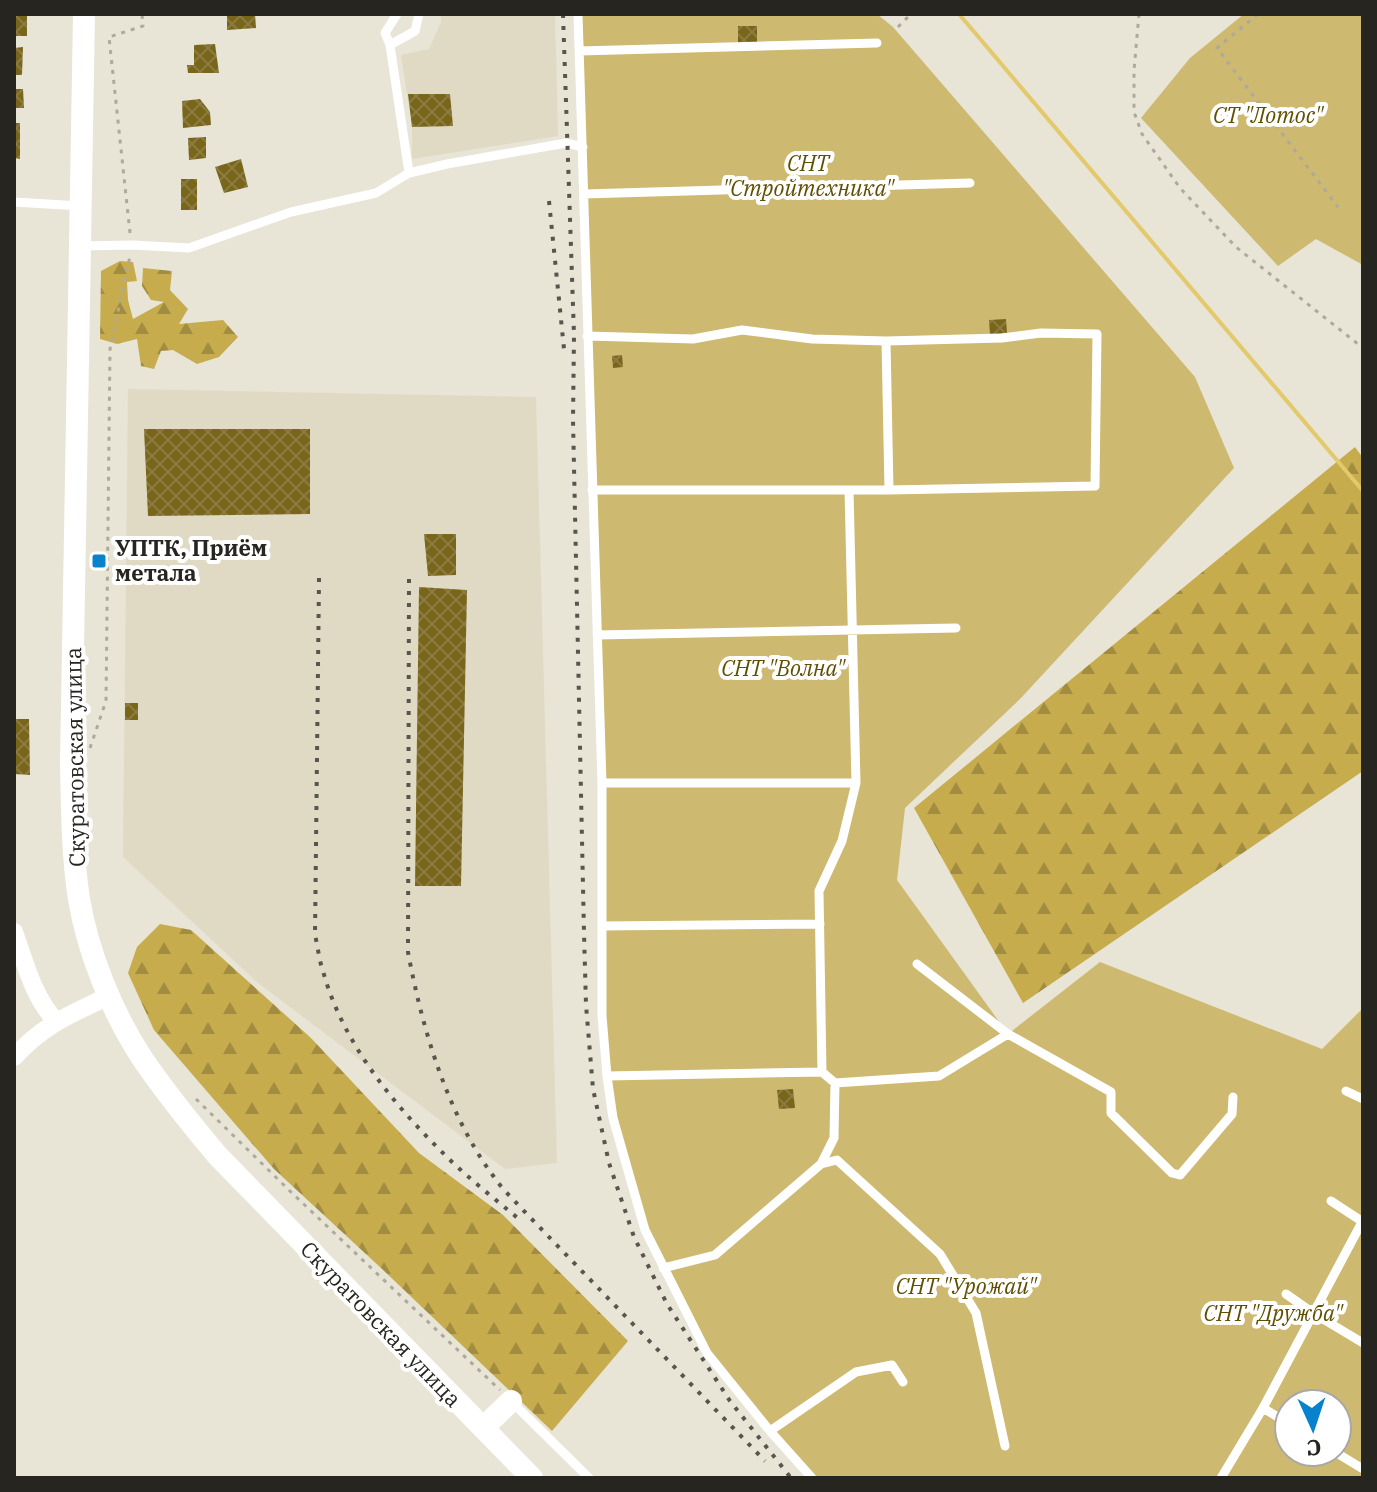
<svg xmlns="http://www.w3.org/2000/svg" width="1377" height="1492" font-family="'IBM Plex Serif',serif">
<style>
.built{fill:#e0dac4}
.forest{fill:url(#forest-firs)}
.green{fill:#cdb96f;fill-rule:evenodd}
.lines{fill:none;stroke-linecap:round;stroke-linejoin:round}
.stream{stroke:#e3c96b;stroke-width:4}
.building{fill:url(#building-cross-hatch)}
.path{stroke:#ada99e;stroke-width:3;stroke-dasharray:4 6;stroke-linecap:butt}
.service{stroke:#fff;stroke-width:9}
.minor{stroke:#fff;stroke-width:18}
.tertiary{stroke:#fff;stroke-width:22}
.rail{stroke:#57554e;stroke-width:4;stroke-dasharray:4 8;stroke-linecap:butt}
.poi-dot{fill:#0883cb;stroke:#fff;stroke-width:3}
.labels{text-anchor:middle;stroke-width:8;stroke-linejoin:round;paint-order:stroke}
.park-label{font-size:22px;font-style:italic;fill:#604f00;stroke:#fff}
.poi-label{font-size:22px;font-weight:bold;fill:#272520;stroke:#fff;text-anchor:start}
.street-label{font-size:22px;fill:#272520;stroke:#fff}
</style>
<defs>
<pattern id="forest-firs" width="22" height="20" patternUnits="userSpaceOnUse" patternTransform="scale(2)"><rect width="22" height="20" fill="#c6ac4d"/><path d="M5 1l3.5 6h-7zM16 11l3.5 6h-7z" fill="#a18c40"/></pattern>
<pattern id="building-cross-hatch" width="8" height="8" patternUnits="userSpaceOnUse" patternTransform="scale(2)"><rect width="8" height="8" fill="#79661a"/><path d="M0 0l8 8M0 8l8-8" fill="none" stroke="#8a7c42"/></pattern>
</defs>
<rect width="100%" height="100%" fill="#e8e4d6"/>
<path class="built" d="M441,14H555L558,136L412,159V126L401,55L429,49L441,22Z
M128,389L536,397L557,1163L505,1169L258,983L123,857Z"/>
<path class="forest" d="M120,261L133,262L137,281L127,282L128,300L133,319L164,302L151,300L142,286L143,268L172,271L170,290L188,309L179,324L223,320L238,337L219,357L197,364L173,350L161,351L154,369L141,366L137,339L117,344L100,339L101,271Z
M1355,447L1363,458V771L1023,1003L914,808Z
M160,924L191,930L311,1038L419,1153L503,1215L628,1341L552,1431L381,1268L274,1169L154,1030L128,973L137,947Z"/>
<path class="green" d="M578,14H877L893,27L1195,377L1234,468L1020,699L905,808L897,880L1008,1034L1100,962L1322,1049L1363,1008V1478H812L707,1353L645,1230L607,1076ZM1289,1404H1337V1452H1289Z
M1244,14H1363V265L1316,239L1278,266L1141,118L1190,58Z"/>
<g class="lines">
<path class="stream" d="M959,14L1363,491"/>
</g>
<path class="building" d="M14,14H27V36H14Z
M227,14H255L256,28L227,30Z
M738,26H757V43H738Z
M215,44L219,73H188L187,65H194V45Z
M23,47L22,75H14V48Z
M14,89H23L24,108H14Z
M408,94H450L453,126L412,127Z
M200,99L210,112L211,125L183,128L182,101Z
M14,123H20V159L14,158Z
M206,137V158L189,160L188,138Z
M241,159L248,187L224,193L215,167Z
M181,179H197V210H181Z
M1006,319L1007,333L990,334L989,320Z
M622,355L623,367L613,368L612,356Z
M144,429H310V514L148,516Z
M424,534H456V575L428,576Z
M419,587L467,590L461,886H415Z
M125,703H138V720H125Z
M14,719H29L30,775L14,774Z
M793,1089L795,1108L779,1109L777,1090Z"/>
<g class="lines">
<path class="path" d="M1139,14L1134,70V112L1142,134L1180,188L1236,247L1363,348
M1258,14L1217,48L1338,207
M898,27L911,14
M130,233L109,37L143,26L142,14
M90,748L106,701L110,349L130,256
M196,1099L293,1194L500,1390"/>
<path class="service" d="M397,14L385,33L390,45L409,173
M578,14L602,783V1016L607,1076L613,1118L645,1230L707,1353L770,1431L812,1478
M390,45L415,31L419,14
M579,51L877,43
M584,194L970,183
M14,202L81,206
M80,246L132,245L189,248L291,212L376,193L409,173L447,164L566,143L583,147
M587,336L693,339L742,330L812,339L886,341L1002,338L1041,333L1097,334L1095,486L889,490H592
M886,341L889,490
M597,635L956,628
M602,783H856
M602,926L820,924
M917,964L1008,1034L1111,1092V1113L1172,1173L1180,1175L1232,1114L1233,1097
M822,1072L819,891L842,841L856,783L849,490
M607,1076L822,1072L835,1083
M1346,1091L1363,1099
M821,1164L837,1160L940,1254L976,1313L1005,1446
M1331,1201L1363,1222
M663,1268L715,1255L821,1164L834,1138L835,1083L939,1076L1008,1034
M1286,1294L1313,1313L1363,1343
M512,1402L589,1478
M1263,1408L1289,1424
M770,1431L856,1372L892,1365L903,1382
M1335,1452L1363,1469
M1221,1478L1263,1408L1362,1222"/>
<path class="minor" d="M14,932C25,962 33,997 56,1021
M14,1057C45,1024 69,1015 109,996"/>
<path class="tertiary" d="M84,14L71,764C72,808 72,854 79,899C88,953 112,1012 142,1058C165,1092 191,1124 217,1155L532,1478
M483,1428L511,1401"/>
<path class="rail" d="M563,14L574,335L573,420L584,933L586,1005L593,1089L609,1163L634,1237L667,1304L730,1401L791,1478
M549,201L564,349
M319,578L315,935C318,947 319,960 323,971C342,1042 393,1104 445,1155C468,1178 495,1199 520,1220
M409,579L408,952C422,1028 447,1114 494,1177C502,1189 513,1199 523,1210L765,1461"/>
</g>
<rect class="poi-dot" x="91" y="553" width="16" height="16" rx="4"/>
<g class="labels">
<g class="park-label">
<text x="1268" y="123">СТ "Лотос"</text>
<text x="808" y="171">СНТ<tspan x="808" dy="25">"Стройтехника"</tspan></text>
<text x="783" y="676">СНТ "Волна"</text>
<text x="966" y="1294">СНТ "Урожай"</text>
<text x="1273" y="1321">СНТ "Дружба"</text>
</g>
<g class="poi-label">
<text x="115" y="556">УПТК, Приём<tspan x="115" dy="25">метала</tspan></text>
</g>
<g class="street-label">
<text transform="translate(75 757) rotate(-91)" y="8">Скуратовская улица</text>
<text transform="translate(381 1324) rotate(46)" y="8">Скуратовская улица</text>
</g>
</g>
<rect width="1377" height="1492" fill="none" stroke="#272520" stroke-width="32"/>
<g transform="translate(1313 1428) rotate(177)"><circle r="38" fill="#ffffff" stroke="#a9a8a6" stroke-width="2"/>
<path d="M0-6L14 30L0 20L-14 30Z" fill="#0883cb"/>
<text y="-12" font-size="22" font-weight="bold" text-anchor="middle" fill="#272520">С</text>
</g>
</svg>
